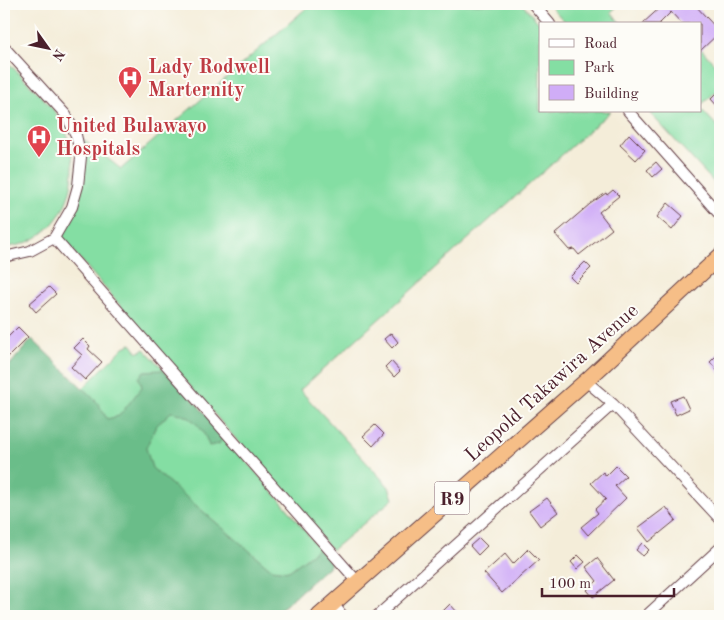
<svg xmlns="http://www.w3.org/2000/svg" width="724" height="620" font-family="'Old Standard TT',serif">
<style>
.green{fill:#84dea3;stroke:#677e67}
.forest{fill:#6bbd89;stroke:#5a6e5a}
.building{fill:#d0adf7}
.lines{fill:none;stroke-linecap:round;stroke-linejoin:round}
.minor-casing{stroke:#643e45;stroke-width:12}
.highway-casing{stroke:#643e45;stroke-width:17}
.minor{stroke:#fff;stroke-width:10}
.highway{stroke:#f6be87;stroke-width:15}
.labels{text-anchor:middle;stroke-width:4;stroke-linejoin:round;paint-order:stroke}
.shield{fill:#fdfcf7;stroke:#806168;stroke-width:1}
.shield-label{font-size:19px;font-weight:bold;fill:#4a1f2b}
.health-label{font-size:20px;font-weight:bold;fill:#be3a42;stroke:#fdfcf7;text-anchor:start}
.street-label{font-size:20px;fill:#4a1f2b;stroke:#fdfcf7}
</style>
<rect width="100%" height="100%" fill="#fdfcf7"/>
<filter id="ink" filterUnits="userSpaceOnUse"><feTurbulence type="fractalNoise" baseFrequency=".02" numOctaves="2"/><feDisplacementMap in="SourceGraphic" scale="10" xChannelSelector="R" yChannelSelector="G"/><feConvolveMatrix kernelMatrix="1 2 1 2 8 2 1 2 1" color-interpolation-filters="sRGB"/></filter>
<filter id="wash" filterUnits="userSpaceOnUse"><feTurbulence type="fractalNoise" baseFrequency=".0096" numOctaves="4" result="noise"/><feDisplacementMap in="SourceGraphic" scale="20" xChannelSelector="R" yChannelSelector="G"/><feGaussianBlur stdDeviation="1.12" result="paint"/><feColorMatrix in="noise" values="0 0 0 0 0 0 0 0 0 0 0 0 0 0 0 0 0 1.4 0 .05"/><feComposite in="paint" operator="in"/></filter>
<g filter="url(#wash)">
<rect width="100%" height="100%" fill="#f4edd9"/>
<path class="green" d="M311,4H522L540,24V111H611L300,390L389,487L393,499L332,550L59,235L74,209L79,136L121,169Z
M556,4H620L611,12L621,24H567L552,8Z
M700,48L720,70V88L700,106Z
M4,58C18,74 49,101 59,118C84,159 76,218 30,241C23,245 12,246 4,248Z
M700,108L720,129V189L648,111H700Z
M32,339L82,389L124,347L131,344L138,353L144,349L187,393L287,508L331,564L273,616H4V365L8,367Z"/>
<path class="forest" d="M32,339L98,403L107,419L119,416L142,387L139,378L144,371L162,370L187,393L224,435L219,444L209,446C203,427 191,414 171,412L156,426L146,448L152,468L271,569L289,571L318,549L326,555L331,564L273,616H4V365L8,367Z"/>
<g id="blocks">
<path class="building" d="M664,4H694L720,32L700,51V24H682L671,12L659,24H642Z
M720,90V109L711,99Z
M629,134L645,150L636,160L620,145Z
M656,162L662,169L653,177L647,170Z
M613,190L619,196L599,212L612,229L579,255L574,249L569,250L555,234L590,204L606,193L607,195Z
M668,203L683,216L672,230L657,217Z
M585,262L591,268L576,283L570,277Z
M49,287L56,294L36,312L29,304Z
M18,327L28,337L4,361V341Z
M391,333L398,342L392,348L384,339Z
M83,339L90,346L88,349L102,362L85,380L71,367L82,355L74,348Z
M720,352V374L710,362Z
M391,361L400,371L394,377L385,367Z
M683,396L689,409L676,415L670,401Z
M375,425L384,434L373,446L363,436Z
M616,466L626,476L615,486L626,498L588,535L581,527L598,513L595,509L606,499L591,483L603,472L606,476Z
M547,498L558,512L540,526L529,511Z
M666,507L676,520L649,542L638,528Z
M479,538L487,546L478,555L470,546Z
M642,543L649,550L643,556L636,550Z
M528,549L539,560L502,593L484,573L505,554L513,564Z
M578,555L585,562L577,569L571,562Z
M597,558L614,580L593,597L587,590L597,581L586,567Z
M450,604L458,613L455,616H438Z"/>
</g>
</g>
<g filter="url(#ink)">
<use href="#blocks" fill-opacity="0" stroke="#643e45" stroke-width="1"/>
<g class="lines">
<g class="minor-casing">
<path id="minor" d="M533,4L550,24
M4,47L66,115L76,135L81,157L78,186L72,207L54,238L30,251L4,257
M628,111L720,215
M54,238L357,581
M586,381L613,404L720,519
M333,604L343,616
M377,616L613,404
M646,616L720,548"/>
</g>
<g class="highway-casing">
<path id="highway" d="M319,616L586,381L720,256"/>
</g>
<use href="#minor" class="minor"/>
<use href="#highway" class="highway"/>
</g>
</g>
<defs>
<g id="hospital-pin" transform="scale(1.25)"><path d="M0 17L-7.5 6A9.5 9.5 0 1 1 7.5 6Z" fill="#e0444e" stroke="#fdfcf7"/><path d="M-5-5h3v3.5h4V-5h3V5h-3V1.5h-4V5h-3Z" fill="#fff"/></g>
</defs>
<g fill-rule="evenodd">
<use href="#hospital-pin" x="130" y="78"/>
<use href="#hospital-pin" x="39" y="137"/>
</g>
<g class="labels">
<rect class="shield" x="434.5" y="481.5" width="35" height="33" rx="4"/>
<g class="shield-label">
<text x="452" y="505">R9</text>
</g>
<g class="health-label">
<text x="148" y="73">Lady Rodwell<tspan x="148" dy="23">Marternity</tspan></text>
<text x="56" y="132">United Bulawayo<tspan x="56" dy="23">Hospitals</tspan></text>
</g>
<g class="street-label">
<text transform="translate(551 382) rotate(-42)" y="7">Leopold Takawira Avenue</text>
</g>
</g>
<rect width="724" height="620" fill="none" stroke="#fdfcf7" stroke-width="20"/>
<rect x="539" y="22" width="162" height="90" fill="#fdfcf7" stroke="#b5a4a5"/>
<rect x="549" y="39" width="25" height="8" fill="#ffffff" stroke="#b5a4a5"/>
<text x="584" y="48" font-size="15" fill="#4a1f2b">Road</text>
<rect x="549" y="60" width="25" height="15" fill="#84dea3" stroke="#b5a4a5"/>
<text x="584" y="72" font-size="15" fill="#4a1f2b">Park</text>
<rect x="549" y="85" width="25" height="15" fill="#d0adf7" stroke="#b5a4a5"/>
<text x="584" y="98" font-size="15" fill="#4a1f2b">Building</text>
<g transform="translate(48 48) rotate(123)" stroke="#fdfcf7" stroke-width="4" paint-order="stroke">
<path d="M0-4L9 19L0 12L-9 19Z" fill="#4a1f2b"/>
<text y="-8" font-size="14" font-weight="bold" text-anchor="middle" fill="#4a1f2b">N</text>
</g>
<path d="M542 588v8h132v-8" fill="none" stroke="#4a1f2b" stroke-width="2.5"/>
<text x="549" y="588" font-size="15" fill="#4a1f2b" stroke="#fdfcf7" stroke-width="4" paint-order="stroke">100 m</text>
</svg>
